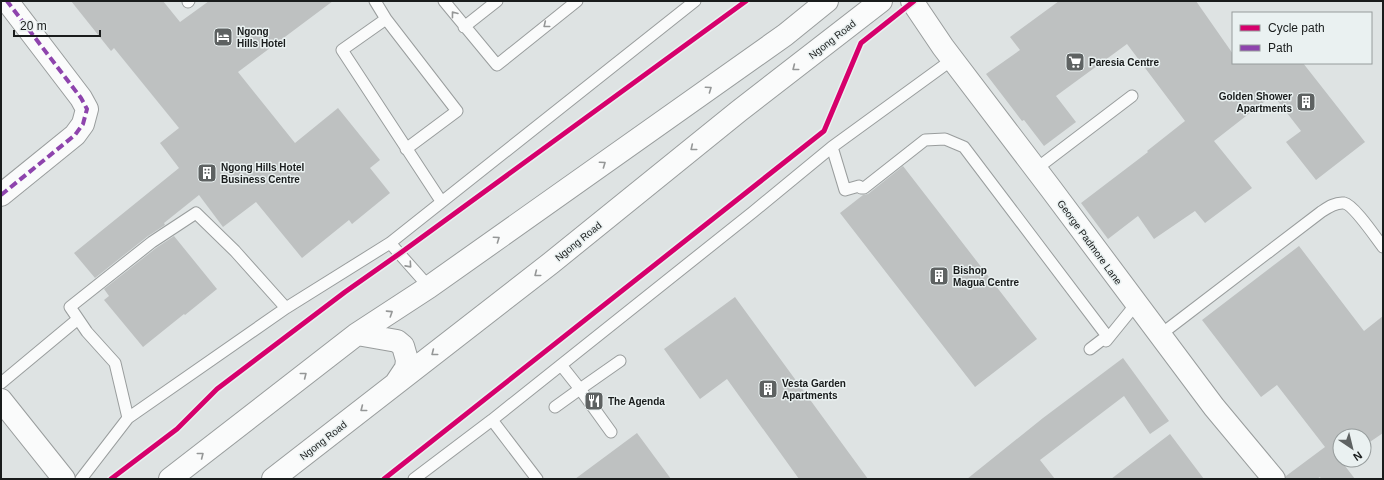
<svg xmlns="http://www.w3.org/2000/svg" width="1384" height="480" font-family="Arial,sans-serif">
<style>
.building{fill:#bec1c1}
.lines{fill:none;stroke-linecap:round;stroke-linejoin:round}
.lane-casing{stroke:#999d9d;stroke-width:13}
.street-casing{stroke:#999d9d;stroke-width:24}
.secondary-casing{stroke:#999d9d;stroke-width:24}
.lane{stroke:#fafbfb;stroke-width:11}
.street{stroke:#fafbfb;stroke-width:22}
.secondary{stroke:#fafbfb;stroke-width:22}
.quiet{stroke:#8e44ad;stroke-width:4;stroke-dasharray:8 4;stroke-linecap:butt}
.cycleway-casing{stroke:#eaf1f1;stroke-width:8}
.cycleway{stroke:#d6006c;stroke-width:5}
.oneway{stroke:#959797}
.labels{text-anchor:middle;stroke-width:3;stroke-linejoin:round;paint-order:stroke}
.poi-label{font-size:10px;font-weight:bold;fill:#191c1c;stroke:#eaf1f1;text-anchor:start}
.street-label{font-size:10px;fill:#191c1c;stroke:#eaf1f1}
</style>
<rect width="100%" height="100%" fill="#dee3e3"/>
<path class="building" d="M71,1H163L180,22L209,1H333L238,72L295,143L338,108L380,160L370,168L390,193L352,224L349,220L302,258L256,202L223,227L199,195L164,223L165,225L148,236L95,278L74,253L179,168L160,143L179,128L114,48L111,51Z
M1059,1H1196L1233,54V63H1303L1365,142L1316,180L1286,142L1301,131L1273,95L1214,141L1252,188L1205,223L1195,211L1154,239L1138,216L1108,239L1081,203L1148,152L1147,151L1185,121L1127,44L1056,96L1076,122L1044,146L1024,120L1022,121L986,74L1020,50L1010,37Z
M903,166L1037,339L975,387L840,213L863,195L868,194Z
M174,236L217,289L185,315L184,314L143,347L104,300L109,296L104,289L156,248Z
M1299,246L1364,331L1383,316V433L1364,446V436H1340V460H1344L1342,462L1355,479H1321L1320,477L1317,479H1286V476L1325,447L1277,385L1261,397L1202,320Z
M735,297L868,479H799L727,379L700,399L664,349Z
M1123,358L1169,421L1150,434L1124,396L1040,460L1055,479H967L1043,418Z
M637,433L671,479H575Z
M1170,434L1204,479H1111Z"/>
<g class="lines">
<g class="lane-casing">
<path id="lane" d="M375,1L386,19
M444,1L497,65L577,1
M188,2L189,1
M464,27L497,1
M832,147L845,190L859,186L861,188H864L925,140L945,139L964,147L1107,336L1106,341L1136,304
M406,149L457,111L386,19L342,50L441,201
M1036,169L1132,96
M390,243L429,287
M1160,335L1321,212C1327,208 1335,202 1344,203C1354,205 1376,238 1383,247
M1090,349L1107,336
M561,365L580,389L620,361
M1,383L78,319
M555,407L580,389L611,432
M128,418L115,363L87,332L70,307L152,242L196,213L235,251L286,308
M492,420L537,479
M81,479L128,418L286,308L390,243L695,1
M414,479L492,420L753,212L832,147L953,59"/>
</g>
<g class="street-casing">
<path id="street" d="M912,1L943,47L1051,189L1214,407L1274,479
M1,195L75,135L83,124L87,109L81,98L7,1"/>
</g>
<g class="secondary-casing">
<path id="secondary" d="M357,334L397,341L403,346L407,360L406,368L396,383
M1,400L64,479
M170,479L357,334L429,287L785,35L827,1
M273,479L551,263L739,111L881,1"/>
</g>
<use href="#lane" class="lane"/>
<use href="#street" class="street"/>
<use href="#secondary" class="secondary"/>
<path class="quiet" d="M1,195L75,135L83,124L87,109L81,98L7,1"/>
<g class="cycleway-casing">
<path id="cycleway" d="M111,479L177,429L217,389L345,292L399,254L746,1
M384,479L824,131L861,43L914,1"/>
</g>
<use href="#cycleway" class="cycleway"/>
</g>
<defs><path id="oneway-chevron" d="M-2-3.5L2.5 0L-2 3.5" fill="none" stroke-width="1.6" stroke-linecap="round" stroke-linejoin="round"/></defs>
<g class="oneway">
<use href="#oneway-chevron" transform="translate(454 14) rotate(-128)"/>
<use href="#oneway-chevron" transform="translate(546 25) rotate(141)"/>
<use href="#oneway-chevron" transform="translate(795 68) rotate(142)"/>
<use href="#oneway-chevron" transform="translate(709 89) rotate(-35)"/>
<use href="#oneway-chevron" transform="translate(693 148) rotate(141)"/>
<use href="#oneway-chevron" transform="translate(603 164) rotate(-35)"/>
<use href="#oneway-chevron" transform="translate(497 239) rotate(-35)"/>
<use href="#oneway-chevron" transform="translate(409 265) rotate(48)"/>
<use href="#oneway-chevron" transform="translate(537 274) rotate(142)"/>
<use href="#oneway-chevron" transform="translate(390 313) rotate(-33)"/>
<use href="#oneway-chevron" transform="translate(434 353) rotate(142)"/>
<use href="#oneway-chevron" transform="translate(304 375) rotate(-38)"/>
<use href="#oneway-chevron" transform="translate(363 409) rotate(142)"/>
<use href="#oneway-chevron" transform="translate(201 455) rotate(-38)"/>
</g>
<defs>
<g id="hotel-square" transform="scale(1)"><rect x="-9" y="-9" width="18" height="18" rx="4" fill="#5e6262" stroke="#eaf1f1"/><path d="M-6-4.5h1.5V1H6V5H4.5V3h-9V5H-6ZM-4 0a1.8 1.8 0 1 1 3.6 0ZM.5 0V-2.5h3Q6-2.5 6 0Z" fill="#fff"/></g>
<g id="supermarket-square" transform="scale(1)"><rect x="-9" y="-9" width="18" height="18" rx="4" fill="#5e6262" stroke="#eaf1f1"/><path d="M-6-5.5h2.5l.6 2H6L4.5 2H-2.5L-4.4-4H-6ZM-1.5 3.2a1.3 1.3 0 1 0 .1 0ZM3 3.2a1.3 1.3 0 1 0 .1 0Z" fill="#fff"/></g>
<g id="building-square" transform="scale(1)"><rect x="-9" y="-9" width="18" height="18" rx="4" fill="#5e6262" stroke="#eaf1f1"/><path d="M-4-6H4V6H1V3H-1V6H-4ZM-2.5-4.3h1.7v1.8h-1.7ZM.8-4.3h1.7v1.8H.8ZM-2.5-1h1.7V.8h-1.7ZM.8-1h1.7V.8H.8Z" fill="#fff"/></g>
<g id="restaurant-square" transform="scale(1)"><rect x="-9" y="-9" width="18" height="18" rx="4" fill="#5e6262" stroke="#eaf1f1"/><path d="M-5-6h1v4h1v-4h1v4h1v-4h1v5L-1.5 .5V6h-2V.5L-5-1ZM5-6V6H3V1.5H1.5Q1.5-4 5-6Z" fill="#fff"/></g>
</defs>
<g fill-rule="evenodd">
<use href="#hotel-square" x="223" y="37"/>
<use href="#supermarket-square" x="1075" y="62"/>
<use href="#building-square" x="1306" y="102"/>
<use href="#building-square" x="207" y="173"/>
<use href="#building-square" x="939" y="276"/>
<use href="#building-square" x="768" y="389"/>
<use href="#restaurant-square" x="594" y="401"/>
</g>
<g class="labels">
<g class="poi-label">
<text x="237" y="35">Ngong<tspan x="237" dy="12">Hills Hotel</tspan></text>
<text x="1089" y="66">Paresia Centre</text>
<text x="1292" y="100" text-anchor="end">Golden Shower<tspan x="1292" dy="12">Apartments</tspan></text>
<text x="221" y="171">Ngong Hills Hotel<tspan x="221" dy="12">Business Centre</tspan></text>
<text x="953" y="274">Bishop<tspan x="953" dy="12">Magua Centre</tspan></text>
<text x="782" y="387">Vesta Garden<tspan x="782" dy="12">Apartments</tspan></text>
<text x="608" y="405">The Agenda</text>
</g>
<g class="street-label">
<text transform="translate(832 39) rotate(-38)" y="4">Ngong Road</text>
<text transform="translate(578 241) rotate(-39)" y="4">Ngong Road</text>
<text transform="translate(1090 242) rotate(54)" y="4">George Padmore Lane</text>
<text transform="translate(323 440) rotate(-38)" y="4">Ngong Road</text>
</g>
</g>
<rect width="1384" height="480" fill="none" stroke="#191c1c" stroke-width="4"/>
<rect x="1232" y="12" width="140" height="52" fill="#eaf1f1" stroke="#969c9c"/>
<rect x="1240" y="25" width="20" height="6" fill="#d6006c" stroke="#969c9c"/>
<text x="1268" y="32" font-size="12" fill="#191c1c">Cycle path</text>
<rect x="1240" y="45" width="20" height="6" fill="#8e44ad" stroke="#969c9c"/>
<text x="1268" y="52" font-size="12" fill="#191c1c">Path</text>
<g transform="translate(1352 448) rotate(145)"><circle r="19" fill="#eaf1f1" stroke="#969c9c"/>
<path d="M0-3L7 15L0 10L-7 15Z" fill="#5e6262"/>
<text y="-6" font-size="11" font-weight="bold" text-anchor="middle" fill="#191c1c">N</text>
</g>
<path d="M14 30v6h86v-6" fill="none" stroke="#191c1c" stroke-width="2"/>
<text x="20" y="30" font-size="12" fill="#191c1c" stroke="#eaf1f1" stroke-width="3" paint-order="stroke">20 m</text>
</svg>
